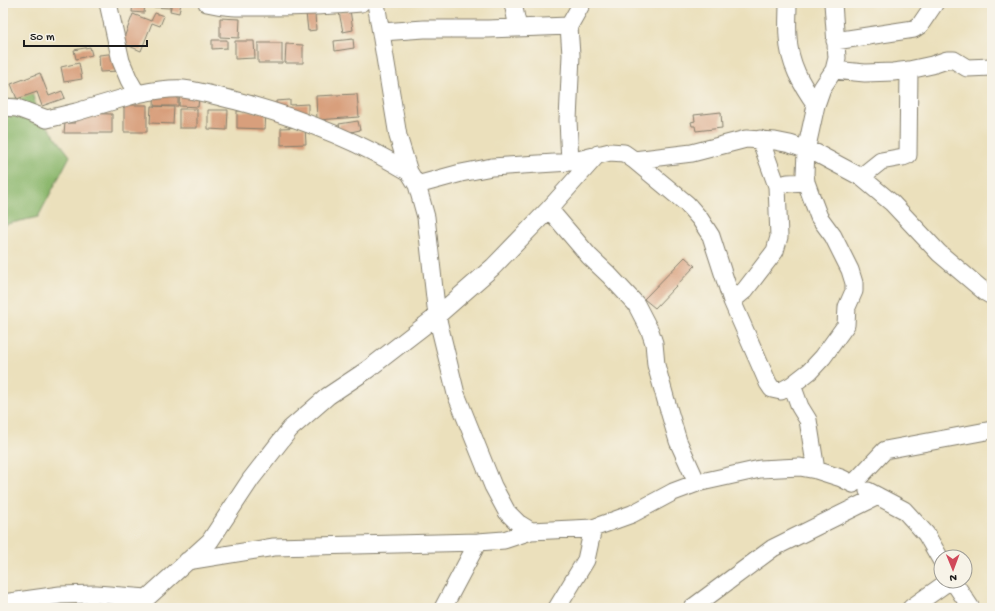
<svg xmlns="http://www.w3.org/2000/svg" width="995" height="611" font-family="'Gochi Hand',sans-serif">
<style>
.forest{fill:#8db86e;stroke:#546a45}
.building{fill:#d89f7b}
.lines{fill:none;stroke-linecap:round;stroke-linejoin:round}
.street-casing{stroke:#847e6c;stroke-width:19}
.street{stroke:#fff;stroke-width:17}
</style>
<rect width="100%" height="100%" fill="#f7f3e8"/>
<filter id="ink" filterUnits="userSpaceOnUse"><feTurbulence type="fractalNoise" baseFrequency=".025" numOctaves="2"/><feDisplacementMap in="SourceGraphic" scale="8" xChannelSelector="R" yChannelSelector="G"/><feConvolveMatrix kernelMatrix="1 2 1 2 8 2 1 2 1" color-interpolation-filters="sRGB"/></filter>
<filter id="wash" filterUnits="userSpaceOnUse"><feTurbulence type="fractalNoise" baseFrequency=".012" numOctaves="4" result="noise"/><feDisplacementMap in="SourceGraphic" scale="16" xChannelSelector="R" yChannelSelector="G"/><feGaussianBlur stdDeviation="0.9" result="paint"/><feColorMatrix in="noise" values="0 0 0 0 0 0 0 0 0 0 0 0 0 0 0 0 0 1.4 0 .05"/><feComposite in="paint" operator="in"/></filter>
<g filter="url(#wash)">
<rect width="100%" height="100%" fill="#ebe0bc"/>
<path class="forest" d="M32,93L39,115L70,156L38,217L3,225V102Z"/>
<g id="blocks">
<path class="building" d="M133,3H145L144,13L132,12Z
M152,3H170V8L152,7Z
M172,3H181L179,13L170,11Z
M350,10L353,30L343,32L339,12Z
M155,13L164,16L160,26L152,23L141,51L122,43L133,14L151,21Z
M306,13H315L316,30L308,31Z
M220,18L240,19L239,38L220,37Z
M353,39L354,48L335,51L334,41Z
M212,40H227V48L212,49Z
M235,41H254L255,58L235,59Z
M258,43H282V63H258Z
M286,44L303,45V63H285Z
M90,47L92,55L76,59L74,50Z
M118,53L120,71L100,72L99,55Z
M79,63L82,79L64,82L61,67Z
M40,73L49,96L62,91L65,98L42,106L37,92L17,99L11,84Z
M180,87L199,98L198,107L179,106Z
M155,88H178V106H154Z
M357,94L359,117L317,120L316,96Z
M290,100V105L308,104V118L277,120L276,101Z
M124,105H147V132H124Z
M151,106L174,107L173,124L150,123Z
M179,109H197V128H179Z
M208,110H228L227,130L208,129Z
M237,111L266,112L265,129L237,128Z
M721,112L722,128L696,131L695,126H692L691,122L695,121L694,115Z
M76,113L112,114V133H64L65,123H75Z
M358,121L360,130L341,134L339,124Z
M305,127L306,144L281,145V128Z
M685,257L695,266L655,308L644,299Z"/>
</g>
</g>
<g filter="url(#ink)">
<use href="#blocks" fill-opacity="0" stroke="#847e6c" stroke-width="1"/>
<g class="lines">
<g class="street-casing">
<path id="street" d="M108,3L121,61L129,80L137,94C152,91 168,88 183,89C201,91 219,97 237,101C297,117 355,139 409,172
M207,3C227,8 246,7 266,7C298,7 329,6 361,3
M376,3L398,136L409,172L417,185L426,217L437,316L456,394L493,486L507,512L518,523L531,531
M513,3L518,28
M788,3C788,14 787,26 788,37C789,63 801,84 816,105
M382,32L424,29H488L569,26
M835,41L914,29L920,25L935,3
M834,70L865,73L893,72L909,70L932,65L947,60H954L967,68L992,67
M3,107L17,108L47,119L76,112L137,94
M634,160L687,204L700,219L711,236L732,301L768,383L772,389L781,391L792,385L810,371L823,357L846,325L847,307L854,291V283L850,270L833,236L819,217L811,196L806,182L805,174L806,151L816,105L822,88L834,70L837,58L833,3
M570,162L568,120L571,55L569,26L582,3
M861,177L881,161L903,157L908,155L909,70
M417,185L461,173L492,167L570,162L610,152L624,153L634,160L692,153L746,139L775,141L790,144L816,153L861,177L892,203L939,253L985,292L992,296
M777,186L788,183L806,182
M549,209L589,256L609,275L636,304L650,331L654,343L656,365L667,404L678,441L697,483
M732,301L745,290L775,251L779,237L777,186L760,139
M792,385L800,407L808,420L816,470
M868,491L904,510L926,534L941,560
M187,561L274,547L478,542L504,540L531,531L593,528L632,514L673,492L697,483L760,469L800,467L816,470L841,478L853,484L885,450L992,430
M953,581L971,608
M3,603L60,595L96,594L147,598
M134,608L147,598L210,541L251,479L290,429L328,396L367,370L437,316L493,267L549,209L598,154
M443,608L478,542
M557,608L586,560L593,528
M692,608L773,548L878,496
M911,608L949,581"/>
</g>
<use href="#street" class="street"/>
</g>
</g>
<rect width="995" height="611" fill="none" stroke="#f7f3e8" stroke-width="16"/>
<g transform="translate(953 569) rotate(179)"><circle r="19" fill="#f7f3e8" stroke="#9f9d96"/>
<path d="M0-3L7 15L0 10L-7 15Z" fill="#d1495b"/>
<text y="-6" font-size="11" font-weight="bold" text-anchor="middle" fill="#1c1c1c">N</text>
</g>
<path d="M24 40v6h123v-6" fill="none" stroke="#1c1c1c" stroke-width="2"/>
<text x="30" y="40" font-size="12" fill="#1c1c1c" stroke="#f7f3e8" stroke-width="3" paint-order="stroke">50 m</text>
</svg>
